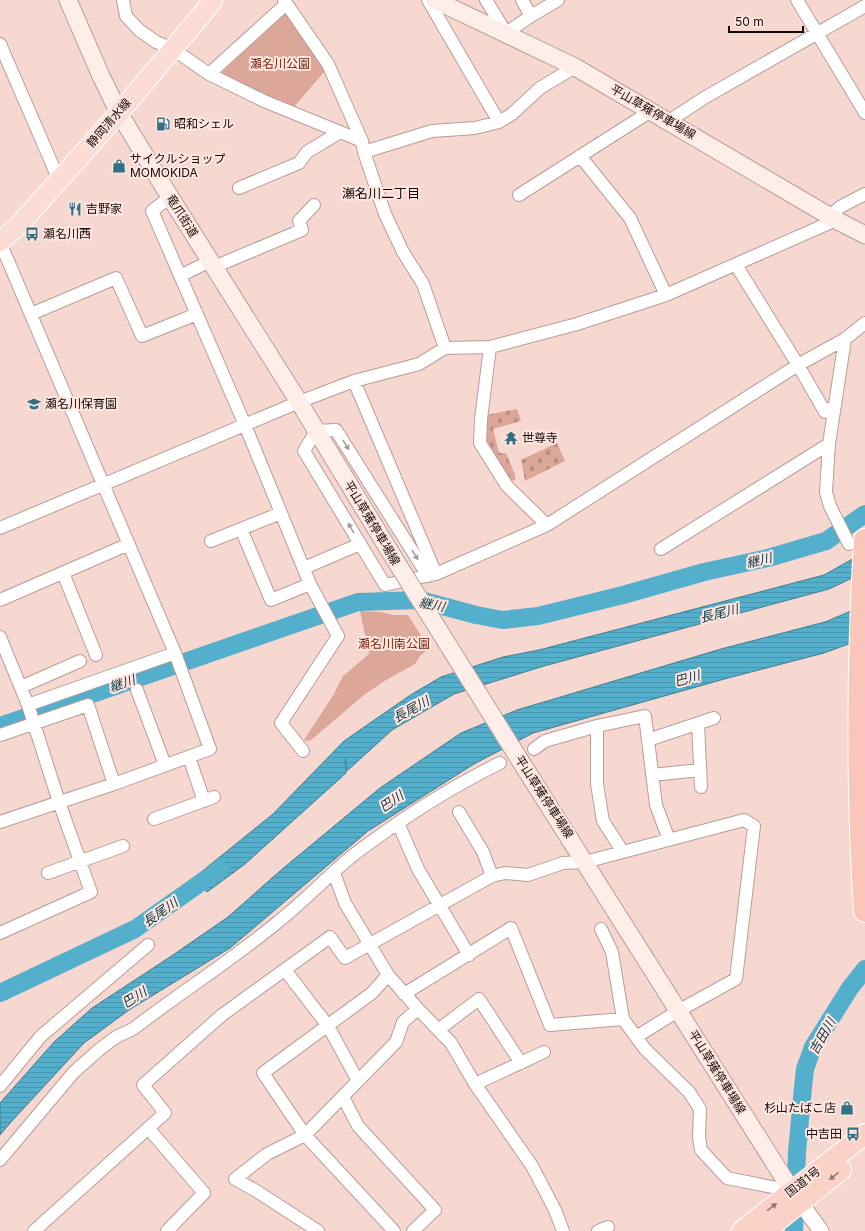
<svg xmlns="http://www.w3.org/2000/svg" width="865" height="1231" font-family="Inter,'Noto Sans JP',sans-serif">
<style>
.green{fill:#dca699}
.cemetery{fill:url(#cemetery-stones)}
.water{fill:url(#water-rules);stroke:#417e91}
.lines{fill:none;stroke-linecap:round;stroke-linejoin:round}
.river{stroke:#54afcc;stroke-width:18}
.minor-casing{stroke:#b99d96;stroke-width:14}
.tertiary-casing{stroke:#b99d96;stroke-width:17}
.secondary-casing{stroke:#b99d96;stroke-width:19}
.primary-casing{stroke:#fff;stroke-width:21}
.trunk-casing{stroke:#fff;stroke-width:22}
.motorway-casing{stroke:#fff;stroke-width:24}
.minor{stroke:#fff;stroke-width:12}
.tertiary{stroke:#fff;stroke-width:15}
.secondary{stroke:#fdeeea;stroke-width:17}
.primary{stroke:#fbddd5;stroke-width:19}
.trunk{stroke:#fad2c7;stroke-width:20}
.motorway{stroke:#f9c6b9;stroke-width:22}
.secondary-bridge-casing{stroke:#b99d96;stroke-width:19;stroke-linecap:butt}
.secondary-bridge{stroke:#fdeeea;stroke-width:17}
.oneway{fill:#a19d9c}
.oneway2{fill:#927871}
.labels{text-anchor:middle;stroke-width:4;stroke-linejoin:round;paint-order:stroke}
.park-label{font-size:12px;fill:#771f08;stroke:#ffe6e0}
.street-label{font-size:12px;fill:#140a08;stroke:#ffe6e0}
.poi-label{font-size:12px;fill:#140a08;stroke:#ffe6e0;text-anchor:start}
.neighbourhood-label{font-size:13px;fill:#140a08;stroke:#ffe6e0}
.water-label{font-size:13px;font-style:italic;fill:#0b3643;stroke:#ffe6e0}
</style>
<defs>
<pattern id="cemetery-stones" width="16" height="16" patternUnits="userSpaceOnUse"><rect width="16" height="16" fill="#dca699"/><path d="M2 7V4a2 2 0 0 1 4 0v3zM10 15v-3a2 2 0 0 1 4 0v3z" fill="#bc8e82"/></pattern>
<pattern id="water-rules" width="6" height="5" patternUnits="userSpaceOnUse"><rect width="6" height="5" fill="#54afcc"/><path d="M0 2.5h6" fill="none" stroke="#4895ae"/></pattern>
</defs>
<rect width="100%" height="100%" fill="#f6d8d0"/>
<path class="green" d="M285,12L325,71L293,108L220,74Z
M360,611L380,612L394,615H408L429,648L420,656L415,664L386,680L364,695L311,740L306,741L304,740L334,694L343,676L369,654Z"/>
<path class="cemetery" d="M517,409L521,421L493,429L499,453H506L515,475V480L509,481L483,442L486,415Z
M557,443L565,461L525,481L521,460Z"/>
<path class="water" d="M865,552V572L829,589L544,666L454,694L392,730L347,771L345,759L346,773L245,864L207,892L195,877L273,814L344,741L412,694L441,677L503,657L539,650L824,575Z
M865,605V638L824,653L728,678L533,733L474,764L368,831L230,948L129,1010L84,1043L11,1122L0,1135V1103L54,1042L92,1008L170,957L228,917L280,871L380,788L461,733L517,710L721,649L825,622Z"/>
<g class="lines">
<path class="river" d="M0,726L358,602L420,600L476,615L503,620L538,616L623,595L704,572L768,558L826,541L865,514
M0,993L135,929L220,869
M794,1231L797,1152L803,1087L805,1069L813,1047L850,988L865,969"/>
<g class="minor-casing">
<path id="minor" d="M123,0L126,16L139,30L156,42L173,49L209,74L264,101L362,141L364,152L385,214L403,252L423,284L445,348
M284,0L328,64L362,141
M428,0L499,122
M486,0L506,33L531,16L558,0
M522,0L531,16
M797,0L865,113
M0,44L59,180
M209,74L286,4
M669,121L704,98L865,6
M364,152L432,131L475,128L499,122L512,114L540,88L575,67
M580,156L630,218L666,295
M239,188L299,163L307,152L340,132
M519,195L651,111
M170,197L152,211L245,425L310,584L338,636L281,723L303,751
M830,216L840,207L865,194
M0,242L175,653L210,749L114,784L0,822
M736,265L798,365L825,412L835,406
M214,267L302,230L299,221L314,205
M180,276L210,261
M31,314L116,278L142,336L197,314
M490,347L481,419L480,443L507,486L547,525L798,365L845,339L865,323
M354,381L436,574L547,525
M829,444L826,492L830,506L849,544
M0,528L299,402L354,381L419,364L445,348L490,347L577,324L666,295L836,220
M241,529L271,600L310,584
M211,541L281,513
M661,549L829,444L845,339
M304,568L360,544
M63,573L96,655
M428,576L336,430L316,431L304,451L385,585L436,574
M0,600L129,544
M0,637L28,705L59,802L91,892L0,933
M21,687L80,661
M137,690L165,765
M28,705L175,653
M698,724L701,787
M0,735L88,705L114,784
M648,740L714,718
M534,749L545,741L597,726
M189,757L204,801
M652,775L700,770
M459,812L483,852L492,876
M154,819L214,797
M398,823L418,869L469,955
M623,852L603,821L597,784V726L645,716L656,805L669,840
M48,873L123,846
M334,873L345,903L388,975L418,1009L451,1043L475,1084L532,1166L555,1210L563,1231
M601,929L612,952L623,1019L645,1049L689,1092L700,1109L699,1137L701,1150L727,1178L792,1191
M285,970L328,1026L358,1081
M388,975L372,993L263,1073L305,1135L394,1231
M404,994L511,928L550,1025L623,1019
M438,1030L479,999L521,1063
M475,1084L544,1052
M0,1086L41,1036L148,945
M343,1097L358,1126L435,1210L413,1231
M148,1128L204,1193L167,1231
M0,1160L74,1072L100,1049L116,1037L133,1029C181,992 232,960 279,921C306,900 329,874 356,853C401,819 449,788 500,763
M34,1231L165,1113L143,1085L222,1015L330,937L345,958L492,876L505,873L528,875L563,863L585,862L744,820L754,826L736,979L678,1011L636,1037
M318,1231L258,1192L235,1179L267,1154L305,1135L396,1042L403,1022L418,1009
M598,1231L608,1227"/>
</g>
<g class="tertiary-casing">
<path id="tertiary" d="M795,1195L821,1231"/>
</g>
<g class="secondary-casing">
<path id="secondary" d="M68,0L101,76L119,113L170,197L299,402L392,555
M435,0L575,67L836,220L865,235
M516,754L792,1191"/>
</g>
<g class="primary-casing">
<path id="primary" d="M0,242L19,225L119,113L203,13L213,0"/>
</g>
<g class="trunk-casing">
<path id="trunk" d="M742,1231L865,1134
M765,1231L841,1170"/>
</g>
<g class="motorway-casing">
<path id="motorway" d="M865,540C858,664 857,788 865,911"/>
</g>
<use href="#minor" class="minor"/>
<use href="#tertiary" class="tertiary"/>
<use href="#secondary" class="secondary"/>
<use href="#primary" class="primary"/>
<use href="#trunk" class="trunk"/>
<use href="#motorway" class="motorway"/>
<g class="secondary-bridge-casing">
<path id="secondary-bridge" d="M392,555L516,754"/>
</g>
<use href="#secondary-bridge" class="secondary-bridge"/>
</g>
<defs><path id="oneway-solid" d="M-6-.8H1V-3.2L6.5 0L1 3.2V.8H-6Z"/></defs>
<g class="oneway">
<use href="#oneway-solid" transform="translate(346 445) rotate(58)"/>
<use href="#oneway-solid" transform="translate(351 528) rotate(-121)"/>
<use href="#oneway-solid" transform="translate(415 555) rotate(58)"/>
</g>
<g class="oneway2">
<use href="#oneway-solid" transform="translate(834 1176) rotate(142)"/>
<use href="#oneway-solid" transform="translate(772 1207) rotate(-38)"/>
</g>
<defs>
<g id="fuel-bare" transform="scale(1.08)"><path d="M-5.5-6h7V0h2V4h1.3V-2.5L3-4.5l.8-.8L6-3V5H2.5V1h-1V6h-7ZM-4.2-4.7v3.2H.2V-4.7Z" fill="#317185" stroke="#ffe6e0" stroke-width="2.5" paint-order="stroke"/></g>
<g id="shop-bare" transform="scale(1.08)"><path d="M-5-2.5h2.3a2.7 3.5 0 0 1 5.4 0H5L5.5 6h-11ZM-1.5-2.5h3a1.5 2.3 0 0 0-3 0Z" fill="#317185" stroke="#ffe6e0" stroke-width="2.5" paint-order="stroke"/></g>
<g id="restaurant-bare" transform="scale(1.08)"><path d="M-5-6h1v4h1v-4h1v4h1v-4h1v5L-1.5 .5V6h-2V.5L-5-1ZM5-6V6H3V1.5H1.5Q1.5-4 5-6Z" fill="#317185" stroke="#ffe6e0" stroke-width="2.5" paint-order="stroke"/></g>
<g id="bus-bare" transform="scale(1.08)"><path d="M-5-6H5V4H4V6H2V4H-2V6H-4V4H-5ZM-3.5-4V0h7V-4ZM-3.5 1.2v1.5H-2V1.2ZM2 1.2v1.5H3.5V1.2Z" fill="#317185" stroke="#ffe6e0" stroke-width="2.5" paint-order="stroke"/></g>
<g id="school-bare" transform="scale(1.08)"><path d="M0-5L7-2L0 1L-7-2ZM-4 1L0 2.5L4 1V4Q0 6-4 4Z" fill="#317185" stroke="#ffe6e0" stroke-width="2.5" paint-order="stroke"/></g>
<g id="temple-bare" transform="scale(1.08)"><path d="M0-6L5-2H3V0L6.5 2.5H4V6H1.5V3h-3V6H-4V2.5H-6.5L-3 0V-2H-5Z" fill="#317185" stroke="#ffe6e0" stroke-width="2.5" paint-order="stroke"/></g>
</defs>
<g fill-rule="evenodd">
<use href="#fuel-bare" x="163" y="124"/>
<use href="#shop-bare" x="119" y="166"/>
<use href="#restaurant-bare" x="75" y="209"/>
<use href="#bus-bare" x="32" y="234"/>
<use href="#school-bare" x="34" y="404"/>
<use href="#temple-bare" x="511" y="438"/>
<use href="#shop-bare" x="847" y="1108"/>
<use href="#bus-bare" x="853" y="1134"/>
</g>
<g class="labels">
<g class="park-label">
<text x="280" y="68">瀬名川公園</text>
<text x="394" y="648">瀬名川南公園</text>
</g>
<g class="street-label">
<text transform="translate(653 112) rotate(30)" y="4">平山草薙停車場線</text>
<text transform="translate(109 123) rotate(-49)" y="4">静岡清水線</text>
<text transform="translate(182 216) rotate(58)" y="4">竜爪街道</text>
<text transform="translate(372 523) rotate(59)" y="4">平山草薙停車場線</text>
<text transform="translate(544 797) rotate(57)" y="4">平山草薙停車場線</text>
<text transform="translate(717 1072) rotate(58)" y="4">平山草薙停車場線</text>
<text transform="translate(803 1182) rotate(-38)" y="4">国道1号</text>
</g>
<g class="poi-label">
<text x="174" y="128">昭和シェル</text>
<text x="130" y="163">サイクルショップ<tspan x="130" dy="14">MOMOKIDA</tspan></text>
<text x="86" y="213">吉野家</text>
<text x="43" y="238">瀬名川西</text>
<text x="45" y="408">瀬名川保育園</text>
<text x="522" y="442">世尊寺</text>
<text x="836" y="1112" text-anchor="end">杉山たばこ店</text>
<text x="842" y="1138" text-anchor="end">中吉田</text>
</g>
<g class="neighbourhood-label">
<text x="381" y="198">瀬名川二丁目</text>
</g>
<g class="water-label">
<text transform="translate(759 560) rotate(-13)" y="5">継川</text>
<text transform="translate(432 604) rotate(11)" y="5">継川</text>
<text transform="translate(719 613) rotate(-14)" y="5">長尾川</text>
<text transform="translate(687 678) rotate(-15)" y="5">巴川</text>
<text transform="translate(122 683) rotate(-19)" y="5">継川</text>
<text transform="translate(411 709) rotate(-29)" y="5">長尾川</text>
<text transform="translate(391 801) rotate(-34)" y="5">巴川</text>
<text transform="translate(160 912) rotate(-35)" y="5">長尾川</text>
<text transform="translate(134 997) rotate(-32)" y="5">巴川</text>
<text transform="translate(822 1036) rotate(-60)" y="5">吉田川</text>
</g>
</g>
<path d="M729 26v6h74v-6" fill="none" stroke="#140a08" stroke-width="2"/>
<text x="735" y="26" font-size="12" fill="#140a08" stroke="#ffe6e0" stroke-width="3" paint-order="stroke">50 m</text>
</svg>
